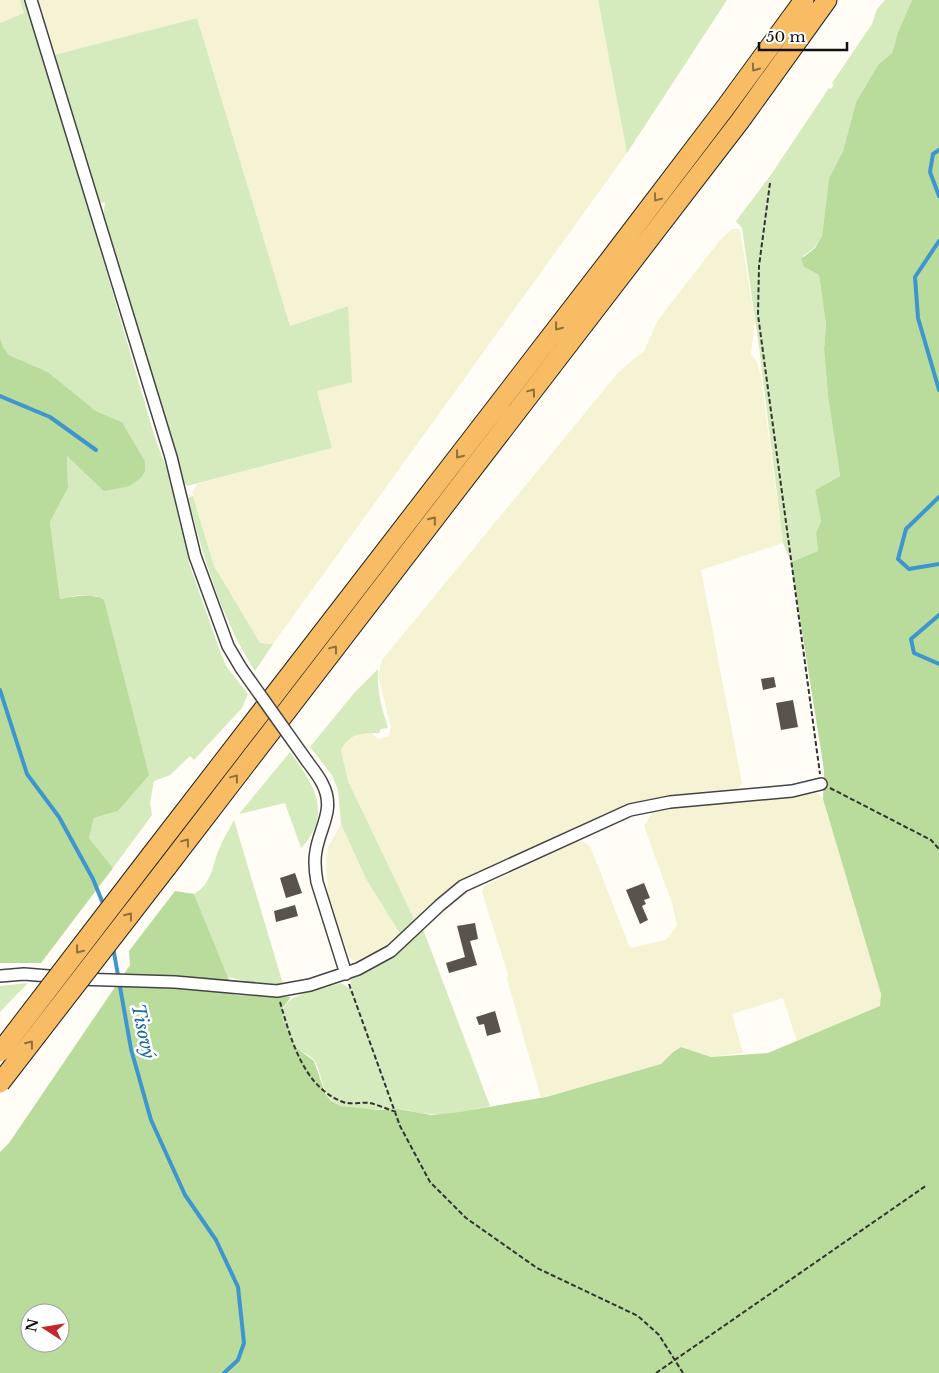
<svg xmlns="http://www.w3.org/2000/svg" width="939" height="1373" font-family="'Libre Baskerville',serif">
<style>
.farmland{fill:#f6f3d4}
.green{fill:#d5ebbd}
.forest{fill:#b9dc9c;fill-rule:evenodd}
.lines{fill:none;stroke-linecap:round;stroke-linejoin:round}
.stream{stroke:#3f96cf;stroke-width:4}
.building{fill:#5a524d}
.minor-casing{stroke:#444;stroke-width:14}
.trunk-casing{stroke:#222;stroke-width:21}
.path{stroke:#333;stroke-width:2;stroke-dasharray:5 2.5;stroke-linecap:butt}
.minor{stroke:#fff;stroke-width:11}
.trunk{stroke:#f7bc64;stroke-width:19}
.minor-bridge-casing{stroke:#444;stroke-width:14;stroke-linecap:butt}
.trunk-bridge-casing{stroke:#222;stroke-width:21;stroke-linecap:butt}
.minor-bridge{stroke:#fff;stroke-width:11}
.trunk-bridge{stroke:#f7bc64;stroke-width:19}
.oneway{stroke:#906f3f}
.labels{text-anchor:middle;stroke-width:5;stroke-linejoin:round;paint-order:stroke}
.water-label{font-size:18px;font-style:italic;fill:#1768a6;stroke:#fff}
</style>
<rect width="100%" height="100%" fill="#fffdf5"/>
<path class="farmland" d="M0,0H20L25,13L0,23Z
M36,0H598L627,153L273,644L260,643L225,586L214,566L192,492L197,484L332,448L317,391L348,306L290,326L197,18L54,55Z
M732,229H739L741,236L755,321L751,354L757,362L761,377L783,543L701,570L742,783L735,792L679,796L455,885L437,898L415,921L348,781L341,750L346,741L362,733H371L378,739L389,736L391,727L378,676L382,660L617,374L636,357L643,353L658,320L720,240Z
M818,793L823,799L881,994V1006L797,1041L783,998L732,1014L743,1053L711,1057L691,1050L672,1053L661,1064L541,1098L507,979L508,974L482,892L484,886L580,840L590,846L630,948L666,940L677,926L673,906L644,826L653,811L665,807L774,799Z
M341,824L366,879L401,935L387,947L360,962L353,961L349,956L328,898L326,861L328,847Z"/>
<path class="green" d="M20,0H26L34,23L155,438L166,467L190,566L220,651L226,666L248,694L242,708L194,760L190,756L170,775L154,781L150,803L152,815L113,868L89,838L94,818L118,811L148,774L97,596L79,595L60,599L50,522L68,488L67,456L130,486L141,478L145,472V461L122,422L96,411L48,372L9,355L3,347L0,338V23L24,13Z
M598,0H727L627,153Z
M885,0H912L898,32L892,53L878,65L856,102L843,151L829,178L822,236L814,248L803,256L804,267L819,275L826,325L824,349L828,396L840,476L815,490L821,521L816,533L818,551L791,562L783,543L759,347L742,228L736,221L770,176L829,88L831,89L834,85L832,83L872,24L877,9Z
M197,18L290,326L348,306L352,382L317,391L332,448L187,486L184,483L103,219L105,202L98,203L54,55Z
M193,496L214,566L260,643L273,644L255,671C221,618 204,559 188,498Z
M378,669C377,691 381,706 388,728L381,729L379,733C362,733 350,733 341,750L348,781L415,921L401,935L366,879L341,824L338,790L332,775L310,747L355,692Z
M290,752C313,783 334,813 301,848L285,803L239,814Z
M234,820L283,984L266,985L227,977L194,894C212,884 212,866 219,849C223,839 229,830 234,820Z
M423,929L490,1106C470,1110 450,1115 430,1114C418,1114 407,1109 396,1109C378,1109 356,1112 339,1105C320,1097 324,1075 314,1060C308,1053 297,1051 293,1044C263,993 305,995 341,983L352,990L350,979L382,962Z
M28,983L0,1012V986Z"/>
<path class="forest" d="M912,0H939V1373H0V1152L9,1143L130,965L129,951L175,891L194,894L235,995L291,997L282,1009L283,1020L294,1046L314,1061L325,1093L331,1101L341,1106L377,1110L398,1109L431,1115L459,1112L546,1097L661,1064L672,1053L681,1047L711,1057L768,1053L880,1006L881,994L823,799L824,770L791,562L818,551L816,533L821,521L815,490L840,476L828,396L824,349L826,325L819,275L804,267L801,259L815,248L822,236L829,178L843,151L856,102L878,65L892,53L898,32ZM30,1313H60V1343H30Z
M0,338L3,347L9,355L48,372L96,411L122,422L145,461V472L141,478L130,486L104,491L67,456L68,488L50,522L60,599C74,597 91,592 104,600L149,775L118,811L94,818L89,838L113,868L41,963H0Z"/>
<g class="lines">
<path class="stream" d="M939,150L933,154L930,172L939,196
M939,241L915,277L918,318L939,390
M0,396L50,417L96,450
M939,497L906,529L898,559L909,569L939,564
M939,615L911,639L914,653L939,664
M0,690L27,774L59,817L93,879L104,906
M113,947L131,1049L151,1120L185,1195L216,1240L238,1287L244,1343L238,1360L224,1373"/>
</g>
<path class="building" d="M774,677L776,687L763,690L761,679Z
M793,700L798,727L781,730L776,703Z
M295,873L302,893L286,898L280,878Z
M644,883L650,898L644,900L646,904L642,906L648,920L640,924L626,890Z
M295,905L298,916L276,922L274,911Z
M475,923L478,939L470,941L477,965L449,973L446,963L465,957L457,926Z
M495,1011L501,1032L487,1036L484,1024L479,1025L476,1017Z"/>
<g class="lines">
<g class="minor-casing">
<path id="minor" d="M31,0L171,457L195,556L228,646L241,668
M307,761C312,768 318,775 322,783C336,809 320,826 316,851C314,861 315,871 317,882L346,974
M0,976L24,974L61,977
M77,979L175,982L277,991L310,985L358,969L391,951L440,905L463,886L630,810L670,802L792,791L821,784"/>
</g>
<g class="trunk-casing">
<path id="trunk" d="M151,855L611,258L725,108L804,0
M167,867L740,121L827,0"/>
</g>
<path class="path" d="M770,183L759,266L758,315L820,774
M830,788L931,840L939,849
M349,984L400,1126L430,1182L466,1218L537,1268L638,1316L659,1335L683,1373
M280,1002C291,1039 303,1087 343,1102C351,1105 361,1102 370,1103C378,1105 387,1109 396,1112
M656,1373L927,1185"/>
<use href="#minor" class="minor"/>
<use href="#trunk" class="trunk"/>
<g class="minor-bridge-casing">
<path id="minor-bridge" d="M241,668L307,761"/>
</g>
<g class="trunk-bridge-casing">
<path id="trunk-bridge" d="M0,1052L151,855
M0,1083L167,867"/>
</g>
<use href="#minor-bridge" class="minor-bridge"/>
<use href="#trunk-bridge" class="trunk-bridge"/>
</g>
<defs><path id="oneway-chevron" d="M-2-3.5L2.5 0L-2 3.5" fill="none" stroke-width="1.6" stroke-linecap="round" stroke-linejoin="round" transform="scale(1.25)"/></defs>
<g class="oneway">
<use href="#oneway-chevron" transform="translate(755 68) rotate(126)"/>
<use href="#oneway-chevron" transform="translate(657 198) rotate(127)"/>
<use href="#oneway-chevron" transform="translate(558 327) rotate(128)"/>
<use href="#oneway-chevron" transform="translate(532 392) rotate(-53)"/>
<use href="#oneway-chevron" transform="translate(459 455) rotate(128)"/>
<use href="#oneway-chevron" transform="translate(433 520) rotate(-52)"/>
<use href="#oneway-chevron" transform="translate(334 649) rotate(-53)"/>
<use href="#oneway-chevron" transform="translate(235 778) rotate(-53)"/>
<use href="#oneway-chevron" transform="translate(186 842) rotate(-53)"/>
<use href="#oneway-chevron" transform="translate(129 916) rotate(-52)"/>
<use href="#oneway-chevron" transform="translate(79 950) rotate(128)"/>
<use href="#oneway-chevron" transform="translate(30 1044) rotate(-52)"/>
</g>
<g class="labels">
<g class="water-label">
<text transform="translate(143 1031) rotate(78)" y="6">Tisový</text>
</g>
</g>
<g transform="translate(45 1328) rotate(282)"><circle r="24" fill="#ffffff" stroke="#a0a0a0"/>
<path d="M0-4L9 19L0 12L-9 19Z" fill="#c4262e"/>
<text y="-8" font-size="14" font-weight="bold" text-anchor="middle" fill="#111111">N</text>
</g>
<path d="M759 42v8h88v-8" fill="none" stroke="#111111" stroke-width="2.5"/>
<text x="766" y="42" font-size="15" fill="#111111" stroke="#ffffff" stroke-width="4" paint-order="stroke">50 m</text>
</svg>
